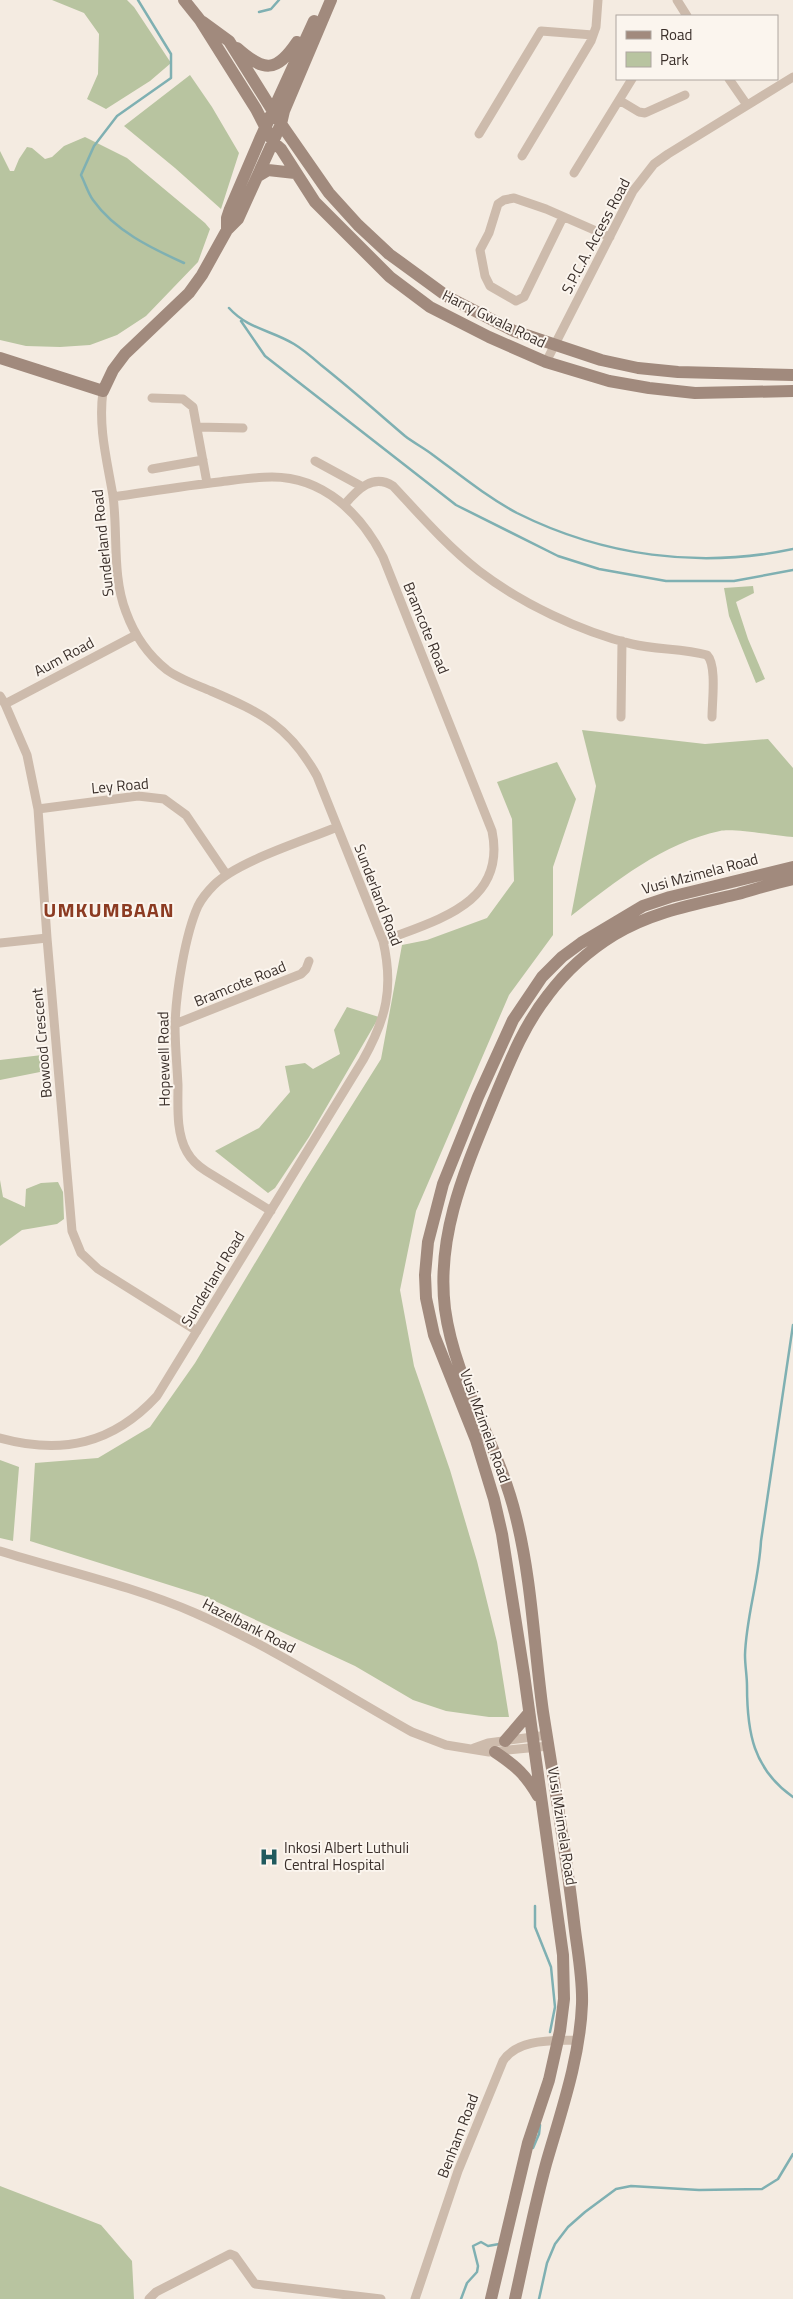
<svg xmlns="http://www.w3.org/2000/svg" width="793" height="2299" font-family="'Titillium Web',sans-serif">
<style>
.green{fill:#b8c4a0}
.lines{fill:none;stroke-linecap:round;stroke-linejoin:round}
.stream{stroke:#7fb0b2;stroke-width:2.5}
.street{stroke:#cdbbac;stroke-width:9}
.secondary{stroke:#a18a7d;stroke-width:12}
.labels{text-anchor:middle;stroke-width:4;stroke-linejoin:round;paint-order:stroke}
.street-label{font-size:15px;fill:#3b302b;stroke:#fbf5ee}
.poi-label{font-size:15px;fill:#3b302b;stroke:#fbf5ee;text-anchor:start}
.district-label{font-size:20px;font-weight:bold;letter-spacing:1px;fill:#8c3b22;stroke:#fbf5ee}
</style>
<rect width="100%" height="100%" fill="#f4ebe1"/>
<path class="green" d="M52,0H127L134,7L171,63L150,81L106,109L87,99L98,74L99,34L84,13Z
M190,75L212,107L239,153L221,209L175,168L124,126Z
M85,137L127,158L205,223L210,229L198,262L146,316L117,335L90,345L60,347L26,346L0,340V151L10,171H14L19,159L27,147L32,148L45,159L52,157L64,146Z
M753,586L754,593L736,602L748,639L765,679L756,683L729,616L724,588Z
M582,730L705,744L768,739L793,768V837C776,836 734,828 720,831C663,843 616,881 571,916L596,786Z
M557,762L576,799L553,867V935L509,995L416,1211L400,1290L414,1366L450,1470L477,1561L497,1642L509,1717H489L446,1711L413,1700L355,1666L204,1596L30,1541L35,1463L98,1458L150,1427L195,1363L303,1183L381,1059L402,945L427,940L487,918L514,881L512,819L497,782Z
M347,1007L379,1017L309,1137L275,1188L268,1193L215,1151L259,1128L290,1092L285,1066L305,1063L313,1069L340,1054L334,1030Z
M42,1055L46,1062L45,1071L0,1080V1060Z
M0,1180L3,1197L25,1207L26,1189L41,1183L58,1182L63,1192L64,1219L57,1224L22,1230L0,1246Z
M0,1460L19,1467L13,1541L0,1538Z
M0,2186L101,2225L132,2261L134,2299H0Z"/>
<g class="lines">
<path class="stream" d="M138,0L171,54V78L117,116L94,146L81,175C85,183 88,193 93,200C115,231 151,248 184,263
M259,12L271,9L279,0
M229,308C248,329 271,330 294,344C304,350 313,358 321,365C350,388 377,412 405,436C414,443 424,448 433,455C460,475 487,497 517,513C603,556 699,569 793,549
M241,321L265,356L456,505L558,556L599,569L666,581H734L793,570
M793,1325L761,1541C759,1580 746,1617 745,1655C745,1666 747,1676 747,1686C747,1732 753,1769 793,1797
M535,1906V1927L551,1967L555,2007L550,2032
M533,2148L539,2134L540,2125
M461,2299L467,2283L477,2272L478,2266L473,2246L481,2242L488,2246L499,2244
M539,2299L547,2263L555,2244L568,2227L585,2212L616,2189L631,2186L699,2190L762,2189L778,2179L793,2154"/>
<path class="street" d="M677,0L687,16
M729,79L747,105
M619,100L639,112L645,113L685,95
M479,134L541,31L593,35
M522,156L591,41L596,27L598,0
M574,173L632,79
M563,217L524,297L516,301L490,286L485,276L480,250L489,233L498,204L504,200L514,198L546,209L610,237
M546,362L633,191L654,164L668,154L793,77
M152,398L183,399L193,407L207,483
M197,427L243,428
M315,461L361,486
M152,469L203,460
M113,497C148,492 183,486 219,482C236,480 254,477 272,477C324,477 361,514 383,557L492,831C507,904 436,920 383,941
M345,504C357,490 373,473 393,486C420,515 447,546 479,571C521,603 581,632 632,644C656,650 683,648 707,655C717,665 712,702 712,717
M0,696L5,704L27,755L38,809L47,938L72,1231L81,1253L98,1269L197,1331
M5,704L136,635
M621,717L622,641
M38,809L138,796L164,799L186,815L226,874
M0,943L47,938
M175,1024L301,974L306,969L309,961
M271,1211L206,1171C198,1166 192,1161 187,1152C176,1133 178,1107 178,1085C177,1065 175,1045 175,1025C176,992 185,935 198,906C202,898 208,891 214,885C238,861 304,841 337,827
M0,1438C62,1455 113,1444 157,1396L363,1060C386,1019 394,988 383,941L317,776C289,726 262,713 211,691C197,685 179,679 167,670C148,655 134,634 126,612C112,576 118,534 113,496C107,460 98,428 103,391
M0,1551C65,1571 133,1586 195,1613C270,1646 341,1692 412,1732L446,1745L489,1752L549,1746
M474,1748L488,1743L547,1735
M149,2299L156,2292L230,2254L235,2256L255,2284L381,2299
M415,2299L458,2171L503,2061C518,2038 553,2041 577,2040"/>
<path class="secondary" d="M184,0L200,20L256,109L273,142L281,149L315,202L390,277L430,307L489,337L546,362L609,381L649,388L695,393L793,391
M203,22L229,41L281,124L329,193L358,225L389,254L448,297L514,331L601,360L638,368L678,372L793,375
M237,48C264,72 276,73 297,42
M258,176L268,170L295,173
M227,230V218L230,209L260,139L314,21
M0,358L103,391L113,370L125,354L189,293L202,275L227,230L238,219L281,124L284,111L331,0
M505,1741L529,1713
M495,1752C516,1766 526,1775 538,1796
M491,2299L528,2143L549,2080L560,2031L564,1999L563,1955L524,1674L502,1534L494,1499L476,1440L434,1335L426,1298L425,1275L428,1242L443,1184L478,1097L513,1020L542,977L562,957L581,943L643,906L670,897L793,867
M515,2299C525,2254 534,2208 546,2164C561,2112 580,2058 582,2004C583,1977 577,1949 574,1922C566,1852 554,1782 543,1712C534,1647 532,1581 516,1517C499,1445 455,1383 445,1309C436,1235 465,1170 492,1104C508,1066 522,1028 548,995C566,971 588,951 614,935C651,912 696,904 738,894C756,889 774,883 793,879"/>
</g>
<defs>
<g id="hospital-bare" transform="scale(1.5)"><path d="M-5-5h3v3.5h4V-5h3V5h-3V1.5h-4V5h-3Z" fill="#1f5a5e" stroke="#fbf5ee" stroke-width="2.5" paint-order="stroke"/></g>
</defs>
<g fill-rule="evenodd">
<use href="#hospital-bare" x="269" y="1857"/>
</g>
<g class="labels">
<g class="street-label">
<text transform="translate(596 236) rotate(-62)" y="5">S.P.C.A. Access Road</text>
<text transform="translate(494 319) rotate(26)" y="5">Harry Gwala Road</text>
<text transform="translate(103 543) rotate(-96)" y="5">Sunderland Road</text>
<text transform="translate(426 628) rotate(68)" y="5">Bramcote Road</text>
<text transform="translate(64 657) rotate(-28)" y="5">Aum Road</text>
<text transform="translate(120 786) rotate(-5)" y="5">Ley Road</text>
<text transform="translate(700 874) rotate(-15)" y="5">Vusi Mzimela Road</text>
<text transform="translate(378 895) rotate(69)" y="5">Sunderland Road</text>
<text transform="translate(240 984) rotate(-22)" y="5">Bramcote Road</text>
<text transform="translate(42 1043) rotate(-95)" y="5">Bowood Crescent</text>
<text transform="translate(164 1059) rotate(-91)" y="5">Hopewell Road</text>
<text transform="translate(213 1279) rotate(-59)" y="5">Sunderland Road</text>
<text transform="translate(485 1426) rotate(70)" y="5">Vusi Mzimela Road</text>
<text transform="translate(249 1626) rotate(27)" y="5">Hazelbank Road</text>
<text transform="translate(562 1826) rotate(81)" y="5">Vusi Mzimela Road</text>
<text transform="translate(458 2136) rotate(-69)" y="5">Benham Road</text>
</g>
<g class="poi-label">
<text x="284" y="1853">Inkosi Albert Luthuli<tspan x="284" dy="17">Central Hospital</tspan></text>
</g>
<g class="district-label">
<text x="109" y="917">UMKUMBAAN</text>
</g>
</g>
<rect x="616" y="15" width="162" height="65" fill="#fbf5ee" stroke="#aea6a0"/>
<rect x="626" y="31" width="25" height="8" fill="#a18a7d" stroke="#aea6a0"/>
<text x="660" y="40" font-size="15" fill="#3b302b">Road</text>
<rect x="626" y="52" width="25" height="15" fill="#b8c4a0" stroke="#aea6a0"/>
<text x="660" y="65" font-size="15" fill="#3b302b">Park</text>
</svg>
